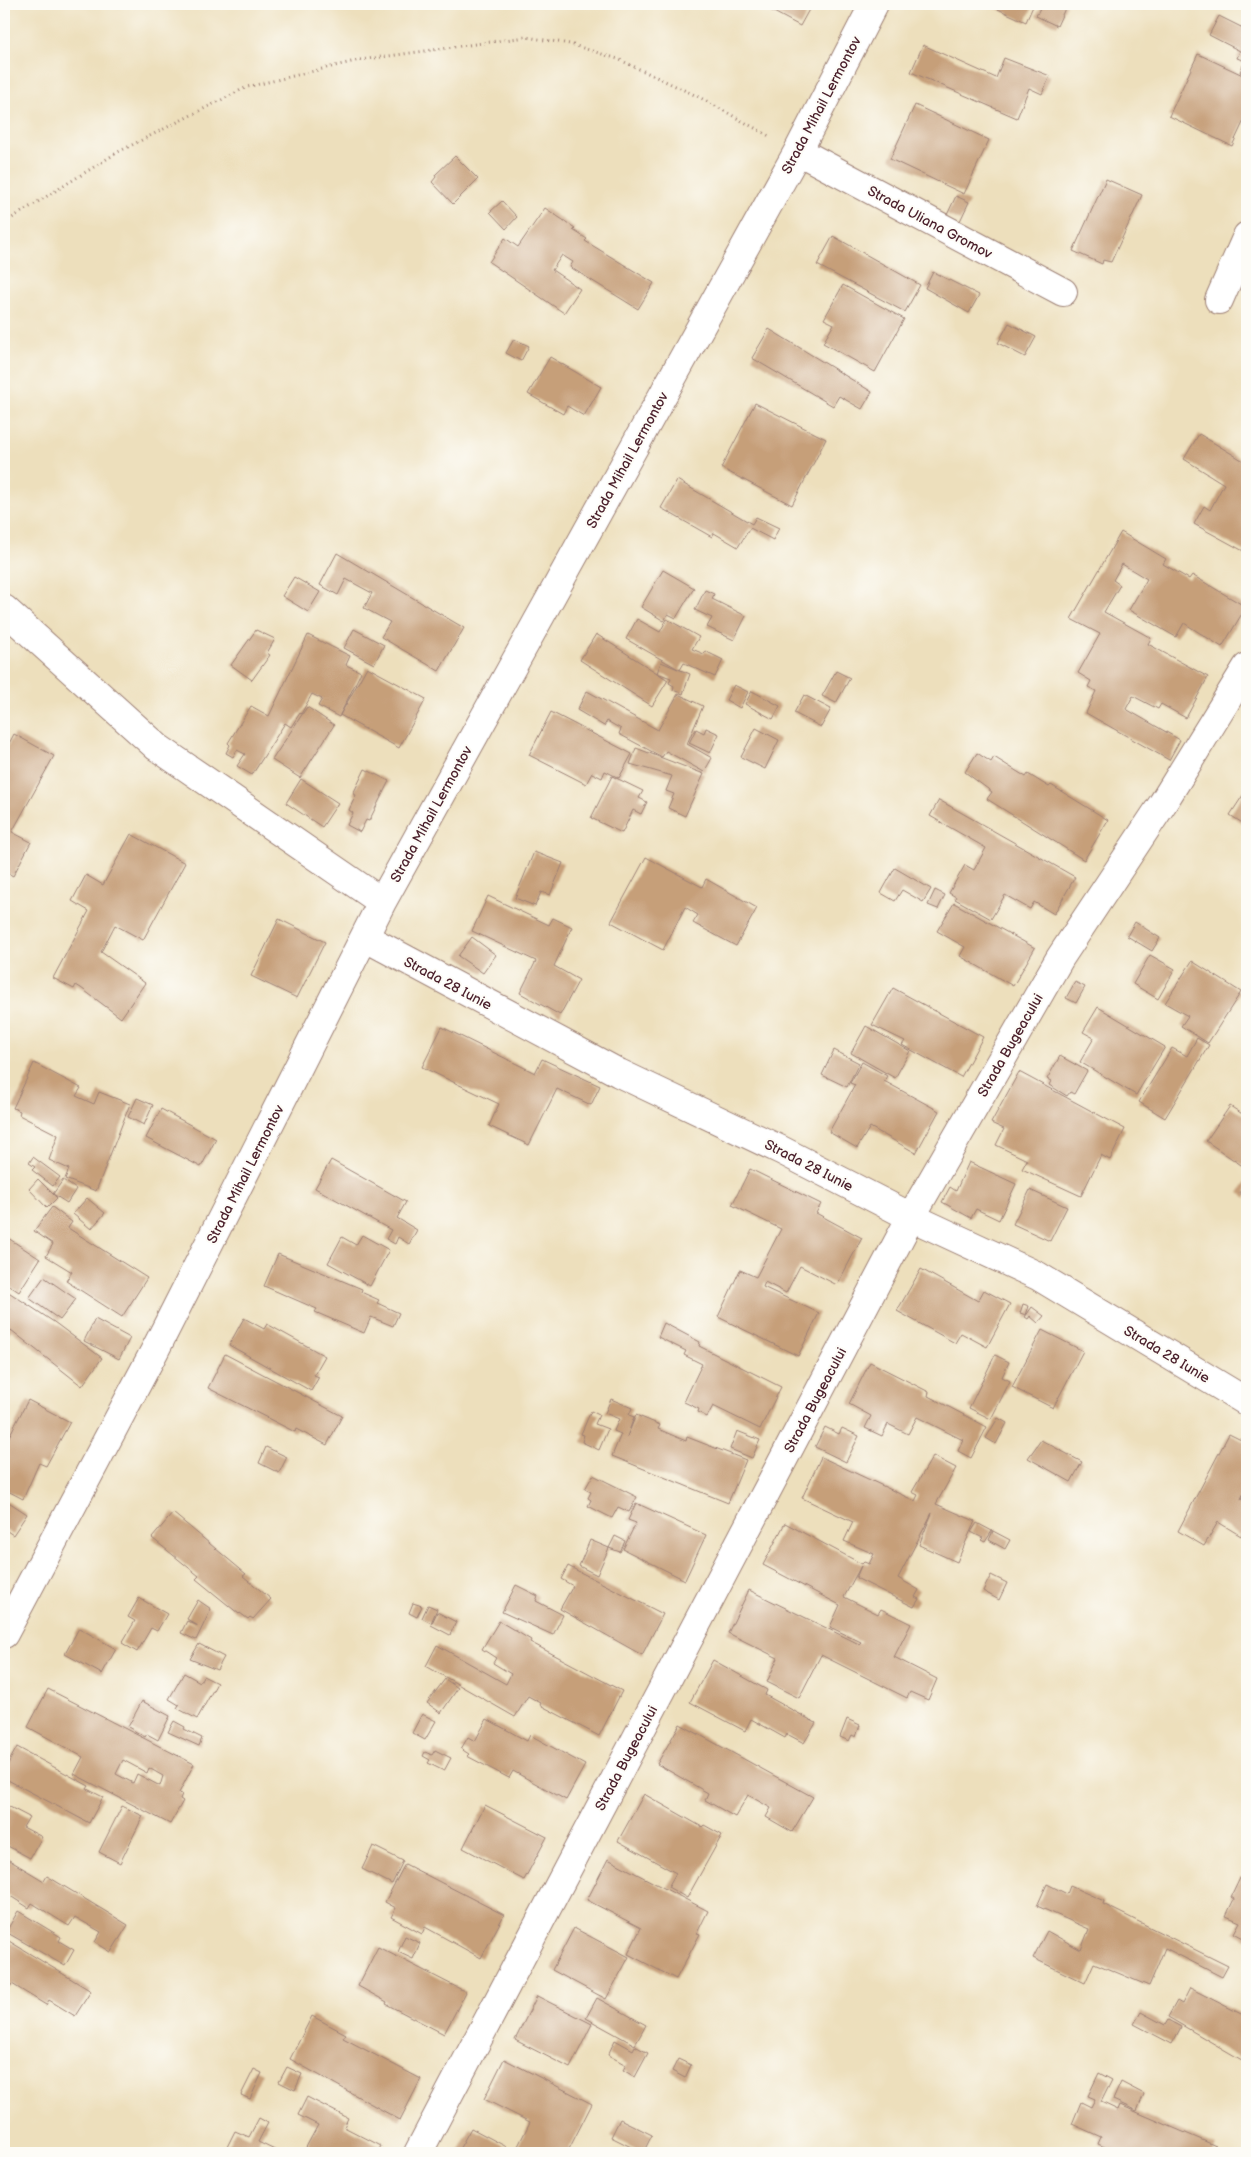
<svg xmlns="http://www.w3.org/2000/svg" width="1251" height="2157" font-family="'Balsamiq Sans',sans-serif">
<style>
.building{fill:#c69f79;fill-rule:evenodd}
.lines{fill:none;stroke-linecap:round;stroke-linejoin:round}
.minor-casing{stroke:#9c7f74;stroke-width:30}
.path{stroke:#9c7f74;stroke-width:3;stroke-dasharray:1 4;stroke-linecap:butt}
.minor{stroke:#fff;stroke-width:28}
.labels{text-anchor:middle;stroke-width:4;stroke-linejoin:round;paint-order:stroke}
.street-label{font-size:14px;fill:#4a1f2b;stroke:#fdfcf7}
</style>
<rect width="100%" height="100%" fill="#fdfcf7"/>
<filter id="ink" filterUnits="userSpaceOnUse"><feTurbulence type="fractalNoise" baseFrequency=".02" numOctaves="2"/><feDisplacementMap in="SourceGraphic" scale="10" xChannelSelector="R" yChannelSelector="G"/><feConvolveMatrix kernelMatrix="1 2 1 2 8 2 1 2 1" color-interpolation-filters="sRGB"/></filter>
<filter id="wash" filterUnits="userSpaceOnUse"><feTurbulence type="fractalNoise" baseFrequency=".0096" numOctaves="4" result="noise"/><feDisplacementMap in="SourceGraphic" scale="20" xChannelSelector="R" yChannelSelector="G"/><feGaussianBlur stdDeviation="1.12" result="paint"/><feColorMatrix in="noise" values="0 0 0 0 0 0 0 0 0 0 0 0 0 0 0 0 0 1.4 0 .05"/><feComposite in="paint" operator="in"/></filter>
<g filter="url(#wash)">
<rect width="100%" height="100%" fill="#eddfbc"/>
<g id="blocks">
<path class="building" d="M759,4H812L800,26Z
M987,4H1034L1026,22Z
M1042,4H1067L1057,26L1036,16Z
M1219,16L1247,30V75L1240,72L1245,61L1237,58L1240,51L1209,35Z
M923,45L996,78L1004,58L1050,76L1042,94L1029,88L1017,118L911,72Z
M1198,54L1247,77V114L1232,146L1169,116Z
M915,105L989,140L964,194L890,159Z
M455,156L478,179L453,204L432,182L436,177L435,175Z
M1106,179L1142,195L1111,262L1103,260L1102,264L1073,251Z
M956,196L969,202L960,221L947,215Z
M502,201L517,217L506,229L490,212Z
M545,208L575,228L573,230L587,239L585,241L654,283L638,309L570,267L573,262L562,255L552,270L580,289L564,313L489,262L505,238L518,247Z
M833,236L920,285L905,312L817,265Z
M933,272L979,295L969,313L925,288Z
M843,285L904,319L875,372L823,343L834,324L824,319Z
M1009,323L1036,337L1025,357L998,343Z
M769,329L872,392L862,409L839,396L833,406L752,358Z
M514,339L529,346L521,361L506,353Z
M550,357L601,387L584,416L567,406L563,414L528,394Z
M755,403L826,439L792,505L721,468Z
M1199,434L1247,463V553L1194,524L1204,506L1210,510L1224,484L1184,459Z
M677,480L752,524L756,517L779,528L773,540L750,528L738,547L714,533L712,537L661,508Z
M1121,532L1166,559L1163,564L1189,579L1192,575L1246,607L1222,647L1184,623L1176,637L1129,610L1147,579L1122,564L1113,580L1120,585L1104,612L1151,638L1148,644L1208,677L1186,718L1161,704L1158,709L1133,696L1126,709L1180,740L1169,760L1086,713L1096,691L1088,687L1091,681L1078,673L1100,634L1071,619Z
M337,553L464,628L439,671L381,637L390,622L364,608L372,593L346,579L338,595L320,585Z
M663,570L694,588L676,618L668,614L664,621L641,607Z
M294,577L320,592L308,612L282,596Z
M705,590L714,594L712,599L746,616L734,640L707,627L712,618L695,610Z
M637,619L660,632L667,619L699,637L692,649L704,654L705,651L723,660L715,677L684,663L680,670L626,639Z
M354,629L384,645L374,664L344,648Z
M256,630L275,639L267,653L270,655L252,680L231,665Z
M596,634L668,680L652,706L580,660Z
M308,635L350,656L346,665L361,672L339,717L318,706L322,699L312,694L301,714L300,713L291,727L285,723L252,775L237,766L245,754L237,750L233,757L226,753L230,745L228,743L251,706L269,716Z
M661,662L690,674L683,694L673,690L674,686L669,683L671,678L657,673Z
M367,667L426,699L399,748L340,715Z
M836,671L850,678L836,703L822,696Z
M734,685L748,692L740,708L726,700Z
M587,691L658,730L678,694L703,706L687,744L712,758L704,772L666,751L662,757L619,734L621,729L607,721L604,726L577,710Z
M752,691L780,706L773,719L745,704Z
M804,695L831,709L821,727L794,713Z
M307,707L334,725L300,778L272,760Z
M551,712L632,754L619,778L605,771L602,778L592,773L586,784L529,755Z
M706,728L719,734L710,753L689,743L696,729L704,733Z
M756,728L779,740L765,769L741,757Z
M14,734L54,756L12,832L31,842L13,876L4,871V842L7,836L4,834V753Z
M636,748L704,774L685,816L668,808L674,794L666,791L672,776L630,764Z
M977,753L991,762L994,757L1026,777L1028,774L1049,787L1051,785L1108,820L1084,860L987,799L992,792L965,772Z
M365,769L389,781L369,821L366,820L360,832L347,825L353,813L349,810L356,795L353,794Z
M612,776L643,791L639,798L647,802L641,814L633,810L622,833L591,818Z
M301,779L338,803L322,827L286,803Z
M1247,789V826L1230,815Z
M939,800L1075,877L1054,914L1034,902L1030,909L1005,895L991,919L955,899L956,897L949,893L965,865L974,870L986,848L930,816Z
M131,834L185,863L143,940L115,925L101,952L145,983L121,1018L81,988L76,985L74,989L53,978L89,911L72,901L86,875L103,885Z
M534,852L563,863L550,895L541,892L535,906L515,898Z
M646,857L702,887L706,879L757,908L736,946L693,923L698,915L685,907L663,950L611,922Z
M895,868L931,889L923,902L902,890L895,901L881,893Z
M935,890L945,895L938,909L928,905Z
M488,896L549,925L553,918L572,927L554,966L579,980L560,1015L520,993L536,961L472,931Z
M954,903L1035,948L1013,986L960,956L965,947L937,931Z
M279,919L325,942L297,998L251,976Z
M1135,922L1160,938L1152,951L1127,936Z
M472,937L496,955L483,973L458,956Z
M1150,955L1175,969L1158,999L1133,984Z
M1192,961L1241,992L1208,1043L1181,1026L1188,1016L1165,1003Z
M1075,982L1085,987L1076,1003L1066,998Z
M893,988L983,1037L961,1077L902,1045L905,1041L872,1025Z
M1098,1007L1165,1047L1136,1095L1080,1062L1094,1038L1083,1032Z
M866,1026L910,1051L895,1078L851,1053Z
M442,1027L535,1073L542,1059L600,1086L591,1105L557,1089L529,1145L489,1126L499,1104L422,1067Z
M1197,1038L1209,1045L1165,1118L1139,1102L1172,1048L1187,1056Z
M834,1050L859,1063L847,1087L822,1075Z
M1060,1056L1087,1071L1074,1094L1070,1092L1067,1096L1049,1085L1051,1081L1047,1079Z
M862,1062L887,1076L884,1081L939,1111L916,1153L870,1127L857,1148L829,1132L855,1085L850,1083Z
M34,1063L81,1088L76,1096L94,1104L99,1092L130,1104L96,1191L65,1179L69,1169L49,1160L58,1135L19,1115L20,1111L13,1108Z
M1019,1072L1125,1129L1110,1160L1101,1155L1081,1196L1022,1169L1027,1160L996,1145L1004,1129L991,1123Z
M137,1098L153,1105L144,1125L128,1117Z
M1230,1106L1247,1117V1169L1206,1141Z
M161,1109L216,1139L201,1167L146,1138Z
M33,1157L60,1177L53,1186L32,1170L35,1167L29,1163Z
M331,1160L406,1202L397,1218L417,1230L409,1244L398,1237L395,1244L386,1239L391,1230L315,1188Z
M969,1162L1016,1184L999,1220L976,1209L971,1218L942,1202L950,1187L956,1191Z
M750,1169L821,1204L816,1213L862,1238L837,1285L800,1266L786,1293L765,1282L763,1287L819,1313L798,1356L718,1317L740,1270L756,1277L781,1229L732,1205Z
M38,1179L57,1198L47,1208L29,1189Z
M63,1180L76,1189L67,1203L53,1194Z
M1247,1181V1198L1239,1193Z
M1030,1190L1067,1207L1050,1241L1013,1224Z
M87,1198L105,1213L91,1229L73,1214Z
M52,1207L72,1222L68,1228L147,1278L122,1317L66,1281L72,1272L46,1256L53,1244L34,1231Z
M362,1235L389,1250L370,1286L328,1263L342,1237L356,1245Z
M5,1236L40,1259L19,1292L4,1282Z
M278,1254L362,1289L361,1292L379,1300L377,1303L399,1313L393,1326L371,1317L364,1333L315,1312L317,1309L264,1286Z
M921,1269L978,1301L984,1290L1010,1304L987,1347L961,1333L955,1343L897,1311Z
M44,1277L76,1299L60,1320L29,1298Z
M4,1289L54,1322L102,1358L82,1386L11,1330L4,1340Z
M1023,1304L1029,1306L1026,1315L1020,1313Z
M1032,1307L1044,1316L1038,1323L1030,1316L1028,1319L1025,1317Z
M244,1318L264,1329L267,1324L325,1356L314,1375L319,1377L311,1391L229,1345Z
M95,1319L130,1338L119,1359L84,1341Z
M664,1323L700,1342L699,1346L781,1387L760,1429L713,1406L707,1417L698,1412L699,1409L684,1402L702,1364L684,1355L686,1351L658,1337Z
M1042,1330L1083,1351L1053,1408L1012,1387Z
M225,1354L342,1416L327,1445L296,1429L295,1432L208,1388Z
M995,1355L1009,1362L1002,1377L1010,1381L991,1419L969,1408Z
M870,1362L929,1392L928,1396L987,1427L971,1458L958,1451L963,1440L917,1417L908,1434L888,1424L882,1436L865,1428L871,1416L849,1404Z
M611,1399L632,1408L629,1415L634,1417L627,1437L636,1415L660,1425L658,1429L686,1441L687,1437L746,1460L728,1503L612,1456L621,1434L614,1431L619,1419L605,1413Z
M28,1400L70,1422L46,1466L39,1463L23,1499L4,1489V1446Z
M591,1411L599,1415L595,1424L608,1429L599,1450L582,1442L584,1435L581,1434Z
M998,1418L1007,1423L996,1444L986,1438Z
M825,1427L839,1434L842,1428L859,1436L846,1462L815,1447Z
M737,1431L760,1440L752,1458L730,1449Z
M1229,1434L1247,1443V1486L1241,1499L1247,1502V1524L1241,1536L1218,1522L1204,1546L1178,1531Z
M1041,1440L1082,1462L1071,1482L1028,1458Z
M266,1447L287,1457L279,1473L259,1463Z
M933,1456L956,1468L936,1504L975,1521L957,1562L919,1545L932,1513L898,1578L919,1590L915,1597L919,1599L914,1607L856,1578L861,1566L844,1597L878,1614L881,1609L911,1624L894,1657L937,1679L928,1700L910,1692L907,1698L821,1655L799,1698L767,1682L778,1658L728,1633L749,1590L859,1644L861,1642L830,1627L840,1605L763,1565L785,1523L862,1564L864,1562L869,1564L874,1554L844,1541L853,1522L802,1498L821,1457L915,1501L918,1495L912,1492Z
M593,1475L637,1497L629,1512L618,1507L612,1518L588,1506L591,1500L588,1498L591,1492L585,1489Z
M4,1499L27,1514L13,1535L4,1529Z
M636,1503L706,1535L685,1580L623,1549L636,1523L628,1520Z
M173,1513L246,1574L243,1576L271,1599L253,1619L250,1617L248,1619L240,1613L239,1614L196,1579L199,1576L152,1538Z
M977,1523L992,1531L985,1542L981,1540L983,1538L971,1532Z
M993,1531L1010,1540L1005,1549L989,1540Z
M615,1536L625,1541L620,1552L609,1548Z
M590,1540L609,1548L597,1575L579,1566Z
M568,1566L663,1614L642,1655L560,1609L573,1586L561,1579Z
M991,1575L1007,1583L999,1600L983,1591Z
M516,1585L538,1596L536,1601L563,1615L553,1635L502,1612Z
M139,1598L167,1614L157,1631L151,1628L137,1652L122,1643L135,1621L128,1617Z
M198,1600L211,1609L196,1640L181,1633L187,1621L198,1626L187,1619Z
M413,1603L422,1606L417,1617L409,1613Z
M428,1605L437,1609L431,1623L422,1618Z
M437,1612L456,1622L450,1635L431,1625Z
M499,1621L531,1640L530,1642L622,1691L599,1736L540,1705L541,1703L528,1696L515,1717L426,1666L437,1645L506,1684L511,1674L493,1663L496,1658L482,1649Z
M79,1628L116,1649L102,1674L65,1654Z
M199,1644L224,1657L217,1670L190,1659Z
M713,1660L767,1690L765,1695L816,1723L804,1743L787,1734L785,1738L751,1719L745,1731L690,1702Z
M184,1673L200,1682L203,1676L217,1683L197,1719L177,1708L179,1705L169,1699Z
M445,1679L458,1688L441,1713L427,1703Z
M48,1689L194,1764L179,1793L182,1794L180,1799L183,1801L170,1824L74,1774L83,1757L28,1727ZM123,1760L147,1773L149,1768L163,1776L160,1786L137,1774L133,1783L116,1774Z
M142,1701L170,1716L158,1740L147,1734L145,1737L128,1727Z
M422,1714L436,1721L425,1740L412,1733Z
M487,1719L527,1741L530,1735L585,1765L566,1800L513,1771L509,1778L467,1756L469,1754L461,1749L468,1737L475,1741Z
M847,1719L860,1725L856,1737L852,1735L849,1741L840,1737Z
M174,1721L185,1727L184,1729L202,1738L199,1746L168,1732Z
M680,1724L813,1797L792,1832L766,1817L771,1808L748,1795L735,1817L705,1800L708,1793L657,1764Z
M17,1747L89,1786L87,1789L103,1797L89,1823L4,1778V1771Z
M435,1750L451,1758L444,1771L428,1763L430,1760L423,1756L425,1752L432,1755Z
M644,1794L702,1827L704,1825L722,1835L687,1898L668,1887L676,1873L618,1841Z
M4,1804L29,1817L23,1827L42,1837L30,1858L4,1844Z
M485,1805L547,1837L524,1880L463,1848Z
M122,1806L143,1816L120,1863L99,1852Z
M373,1846L403,1861L392,1884L362,1869Z
M4,1857L44,1881L47,1876L128,1925L111,1952L95,1942L101,1932L75,1917L69,1926L32,1903L29,1908L4,1892Z
M608,1859L708,1911L697,1933L700,1934L676,1979L628,1954L641,1928L587,1900Z
M405,1864L504,1915L481,1958L425,1927L422,1934L391,1917L396,1908L385,1902Z
M1241,1876L1247,1879V1940L1234,1933L1240,1922L1226,1916L1234,1899L1231,1897Z
M1047,1884L1067,1894L1070,1886L1104,1901L1103,1904L1228,1966L1222,1977L1165,1948L1149,1986L1094,1963L1085,1983L1033,1958L1047,1931L1081,1950L1089,1929L1037,1906Z
M18,1911L61,1937L59,1941L74,1950L65,1966L6,1932Z
M574,1928L629,1957L606,1999L552,1970Z
M405,1936L420,1943L413,1959L398,1952Z
M4,1938L91,1991L75,2016L49,2000L46,2005L12,1984L10,1987L4,1983Z
M378,1947L466,1992L444,2034L386,2004L387,2002L358,1986Z
M1190,1988L1247,2017V2063L1168,2017L1177,2001L1182,2004Z
M537,1996L592,2024L570,2068L515,2040Z
M597,1998L646,2025L635,2045L586,2018Z
M1141,2012L1165,2025L1168,2020L1181,2027L1172,2044L1134,2024Z
M312,2016L346,2034L343,2038L421,2079L400,2120L290,2059Z
M615,2040L633,2050L635,2046L648,2053L635,2077L623,2070L626,2065L608,2055Z
M504,2059L592,2104L567,2153H531L518,2146L530,2122L484,2099Z
M678,2059L691,2065L685,2078L672,2071Z
M287,2067L302,2074L295,2090L279,2082Z
M254,2069L262,2073L250,2099L241,2095Z
M1099,2073L1112,2080L1101,2102L1118,2110L1120,2105L1216,2146L1213,2153H1118L1098,2144L1101,2137L1072,2124L1081,2102L1091,2107L1095,2099L1088,2096Z
M1121,2082L1144,2094L1137,2111L1113,2100Z
M307,2097L348,2118L344,2127L381,2146L377,2153H303L318,2125L298,2115Z
M259,2118L268,2123L258,2142L281,2153H224L235,2131L249,2137Z
M620,2119L652,2135L643,2153L611,2137Z
M471,2128L518,2153H457Z"/>
</g>
</g>
<g filter="url(#ink)">
<use href="#blocks" fill-opacity="0" stroke="#9c7f74" stroke-width="1"/>
<g class="lines">
<g class="minor-casing">
<path id="minor" d="M798,151L1063,292
M1219,300L1247,236
M4,609L157,747L382,902
M366,938L619,1073L781,1150L911,1217L1038,1276L1247,1402
M4,1634L155,1350L382,902L798,151L874,4
M418,2153L911,1217L1060,958L1163,803L1247,667"/>
</g>
<path class="path" d="M4,223L118,152L247,87L360,60L526,37L570,44L618,59L701,98L771,137"/>
<use href="#minor" class="minor"/>
</g>
</g>
<g class="labels">
<g class="street-label">
<text transform="translate(821 105) rotate(-62)" y="5">Strada Mihail Lermontov</text>
<text transform="translate(930 222) rotate(28)" y="5">Strada Uliana Gromov</text>
<text transform="translate(627 460) rotate(-61)" y="5">Strada Mihail Lermontov</text>
<text transform="translate(431 814) rotate(-61)" y="5">Strada Mihail Lermontov</text>
<text transform="translate(448 983) rotate(28)" y="5">Strada 28 Iunie</text>
<text transform="translate(1010 1045) rotate(-60)" y="5">Strada Bugeacului</text>
<text transform="translate(809 1165) rotate(27)" y="5">Strada 28 Iunie</text>
<text transform="translate(245 1174) rotate(-63)" y="5">Strada Mihail Lermontov</text>
<text transform="translate(1167 1354) rotate(31)" y="5">Strada 28 Iunie</text>
<text transform="translate(815 1400) rotate(-62)" y="5">Strada Bugeacului</text>
<text transform="translate(626 1758) rotate(-62)" y="5">Strada Bugeacului</text>
</g>
</g>
<rect width="1251" height="2157" fill="none" stroke="#fdfcf7" stroke-width="20"/>
</svg>
